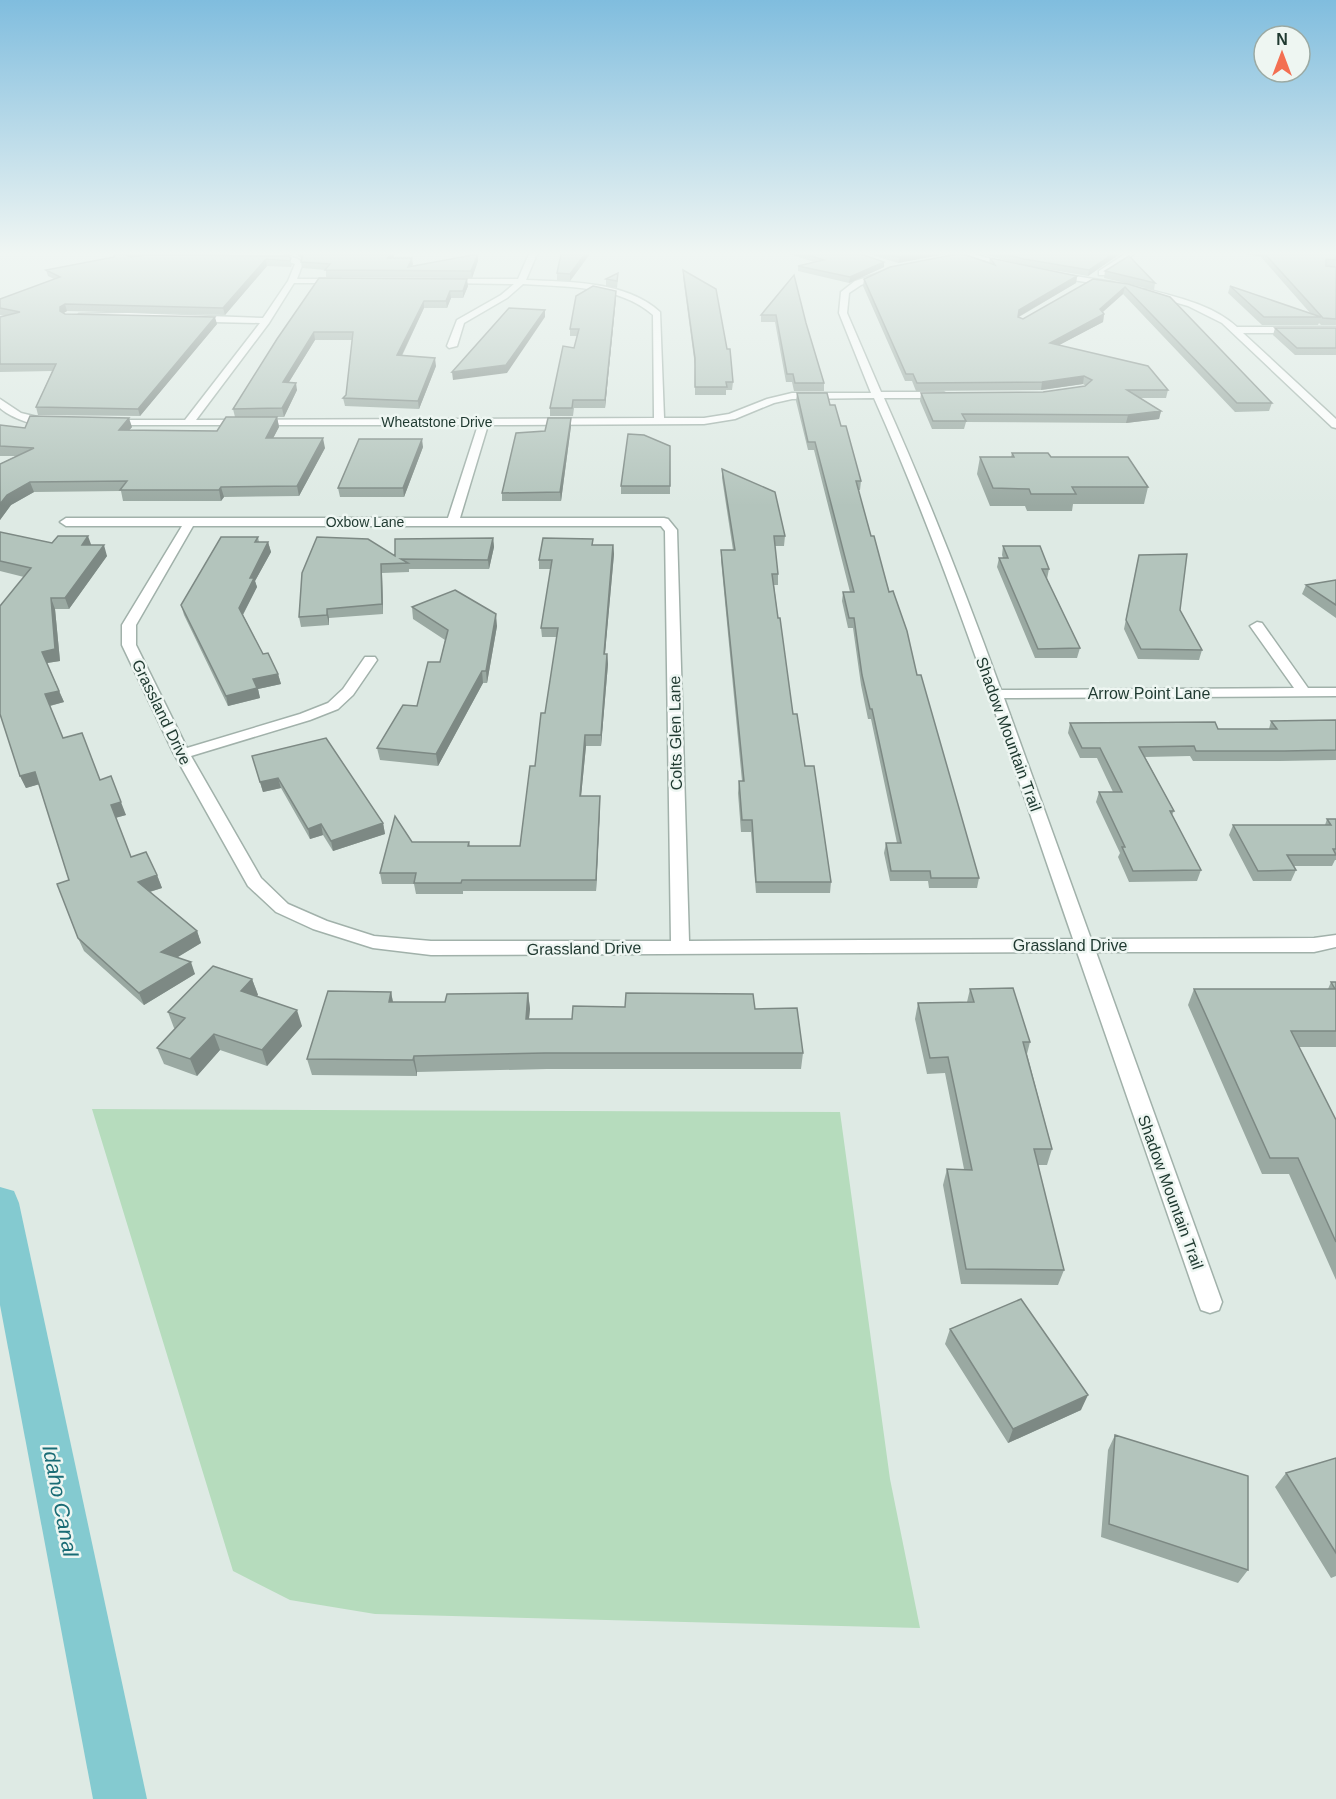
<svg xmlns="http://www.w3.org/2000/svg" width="1336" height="1799" font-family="Arial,sans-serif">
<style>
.green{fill:#b6dcbd}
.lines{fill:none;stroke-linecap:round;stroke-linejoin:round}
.canal{fill:#84cad0;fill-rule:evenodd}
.minor-casing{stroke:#a1b1aa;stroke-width:3}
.minor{fill:#fff;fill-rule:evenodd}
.wall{fill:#9aa9a2}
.shaded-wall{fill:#7d8984}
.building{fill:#b3c4bc;stroke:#7d8984;stroke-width:1.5}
.labels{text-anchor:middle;stroke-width:5;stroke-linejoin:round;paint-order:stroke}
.far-street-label{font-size:14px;fill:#1f3930;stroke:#eef6f2}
.street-label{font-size:16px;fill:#1f3930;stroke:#eef6f2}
.near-water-label{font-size:21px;font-style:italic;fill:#1a6c75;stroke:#eef6f2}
</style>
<rect width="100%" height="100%" fill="#deeae4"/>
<path class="green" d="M92,1109L840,1112L890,1479L920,1628L375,1614L290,1600L233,1571Z"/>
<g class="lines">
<path class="canal" d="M0,1187L14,1191L19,1203L147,1799H93L0,1305Z"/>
<g class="minor-casing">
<path id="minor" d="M230,254C248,252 290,250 303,263L297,279H341L345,281L341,283H294L269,323L196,420L654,418L653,315C620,285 565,287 523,284L507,298L464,323L457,346L449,348L447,346L457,320L501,295L514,284L444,283L440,281L441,279H518L529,254H537L526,280C570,282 626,281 660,312L664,418H704L729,414L767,399L792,393H871L839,313L841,292L855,281L888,270V274L861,285L849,293L847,313L881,392H943L948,395L943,398H884C927,494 965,591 1001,690L1294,688L1250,626L1257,622L1262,623L1308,688H1336V696L1004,698L1091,939L1314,938L1336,935V947L1314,952H1096L1222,1302L1219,1310L1210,1313L1201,1310L1198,1302L1077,952L431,955L373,948L313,929L276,912L248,886L174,754L122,645V625L182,526H66L60,522L66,518H448L478,425H104V421L108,420H185L260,323L82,319L78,316L79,314L128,313L263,318L288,281L295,264L279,258H230ZM874,398C952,574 1010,758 1073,939L689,941L677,530L668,519L664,518H460L488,425L704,424L735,419L774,403L792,399ZM193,526H661L665,531L671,941H431L374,936L327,921L288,904L261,878L191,756L310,720L338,709L353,695L377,660L375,657H365L343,689L328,703L300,714L187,748L136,645V625Z
M961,254H973L1017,266L1013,268Z
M1125,254H1134L1105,275H1099V271Z
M1055,273L1113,282L1117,284L1113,286L1052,277L1051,275Z
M1146,289C1177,297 1213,305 1237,327H1336V333H1243L1336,419V428L1332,427L1222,323L1188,306L1143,293V289Z
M0,399L21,413L58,422C45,432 11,418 0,408Z"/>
</g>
<use href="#minor" class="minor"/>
</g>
<path class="wall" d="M115,254H144L130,256L131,257L288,256L292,265L291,267L267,266L225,315L67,311L63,313L65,314L217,324L140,416L38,415L36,407L52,371L0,372V317L6,316L0,315V299L54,279L48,276L46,270L114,257Z
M292,254H395L393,258L413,264L412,266L478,261L472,278L326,277V270L302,268L301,262L302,259L296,254Z
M561,254H590L570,281L557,280V273Z
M789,254H861L884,267L849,283L798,271V266L814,262Z
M869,254H945L898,263Z
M982,254H1120L1088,276L1023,265Z
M1247,254H1336V266H1326L1336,267V325H1321L1319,323L1318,325H1262L1228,293L1230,286L1311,314L1261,257Z
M990,258L1077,276L1076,283L1019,317L1023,319L1128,284L1272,403L1269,411L1235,412L1123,294L1103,312L1104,314L1103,322L1059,345L1168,390L1166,398H1140L1161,411L1159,419L1126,423L966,422L964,429H932L920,401L921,393L1043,392L1086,386L1083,384L1041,390L916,391L912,381H905L863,286L864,279L989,263Z
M683,270L733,382L732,390H726V395H695V366L683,277Z
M1105,271L1155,283L1154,290L1104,278Z
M794,275L806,323L824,383V391H794L792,382H786L775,322H761V315Z
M606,279H618L617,288L606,286Z
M468,286L463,298H451L447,308H424L402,356L436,366L419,409L345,406L343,398L346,395L352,340H315L289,382L297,390L284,417H235L233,409L277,339Z
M616,291V298L605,408H574L573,416H550V408L574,348L577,336H570V329Z
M1275,328H1336V355H1295L1273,335Z
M797,393L830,405L841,426L861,481L860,490H858L871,536L917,675L979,878L977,888H929L928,881H890L884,853L886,843H897L871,719H868L861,685L853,628H848L842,601L843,592H850L814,450H808L796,401Z
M277,417L279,427L273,438L325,448L299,496L224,497L221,501H123L121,491L34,492L11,505L0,520V464L16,456H0V425L25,428L132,427L129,430L217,431Z
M571,418V426L561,501H502V493L545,431Z
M670,446V494H621V486Z
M423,447L404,497H340L338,488Z
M1012,453L1051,457L1148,487L1144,504H1073L1072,511H1027L1025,506H990L977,474L980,457H1011Z
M722,469L785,536L784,546H775L778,574V585H774L778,618L793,714L831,882L830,893H756L751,832H741L738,793L739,781H742L721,560V550H733L722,478Z
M0,532L52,543L91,545L107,556L69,609H55L60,661L47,663L64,702L50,706L63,738L100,780L126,815L115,818L131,857L157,875L162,888L150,892L197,931L201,943L178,957L195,974L144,1005L84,951L78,938L69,880L39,784L26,788L20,776L24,577L0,571Z
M258,537L259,542H268L271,552L255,581L257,587L243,615L263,654L278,674L281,684L258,689L260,698L228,706L184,615L181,605Z
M493,538L494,547L489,569H409V572L382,573L383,614L329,618V625L301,627L299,617L302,573Z
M593,545H613L614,554L605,654H607L608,664L601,746H586L581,796L600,807L596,891H463V894H416L414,884H382L380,873L412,842H469L470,846H520L545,713L557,637H542L541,628L551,569H539V560Z
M1003,546L1049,569L1047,579L1080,648L1077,658H1035L997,567L999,558H1003L1002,555Z
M1139,555L1180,610L1202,650L1199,660L1138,659L1124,629Z
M1336,580V618L1302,594L1306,585Z
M412,607L497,626L487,683H483L438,766L380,760L377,748L417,706L440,662L445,640L413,619Z
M1336,720V760L1280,761H1193L1190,756L1145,757L1174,811L1172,815L1201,870L1197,881L1129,882L1118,857L1120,853L1096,802L1099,792H1113L1097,758H1080L1068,733L1070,723L1218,729H1269L1271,721Z
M252,756L383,823L385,834L333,851L323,835L310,839L281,788L263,792Z
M1327,819H1336V860H1335L1332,866H1294L1296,870L1291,881H1253L1229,835L1233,825H1325Z
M252,979L258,995L256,996L302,1026L267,1066L220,1050L197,1076L164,1064L157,1048L176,1029L174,1028L168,1012Z
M1331,982H1336V1047H1299L1336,1120V1280L1289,1174H1262L1188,1005L1194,989H1328Z
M970,989L1030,1042L1027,1054L1052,1149L1047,1165H1038L1064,1270L1058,1285L961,1284L943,1185L947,1169H964L945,1073L927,1074L915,1019L918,1003L967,1002Z
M391,992L393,1002H445L528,993L530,1009L529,1019H572L755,1009L803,1053L801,1069H547L417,1072V1076L312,1075L307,1059Z
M950,1329L1081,1410L1008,1443L945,1344Z
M1115,1435L1248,1570L1238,1583L1101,1537L1108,1450Z
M1336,1458V1576L1331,1578L1275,1487L1286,1473Z"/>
<path class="shaded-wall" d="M124,254H144L128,257Z
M391,254H395L389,264L388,258Z
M478,254V261L472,278L471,271Z
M585,254H590L570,281V274Z
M919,254H945L898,263L899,257Z
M1113,254H1120L1088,276L1089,270Z
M412,258L413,264L410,271L408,267Z
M266,259L267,266L225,315L223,308Z
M884,262V267L849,283L850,277Z
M1077,276L1076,283L1018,317L1019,310Z
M467,279L468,286L463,298V291Z
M1125,287L1123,294L1098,316L1100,309Z
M450,291L451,298L447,308L446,301Z
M616,291V298L605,408V400Z
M424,301V308L398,363L397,355Z
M65,304L67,311L62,314L60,311V307Z
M545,310V317L507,373L453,380L452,372Z
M1104,314L1103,322L1048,351L1050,343Z
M215,317L217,324L140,416L138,409Z
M314,332L315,340L284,390L283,382Z
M435,358L436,366L419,409L418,401Z
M1084,376L1083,384L1041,390L1042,382Z
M296,383L297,390L284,417L282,408Z
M1161,411L1159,419L1126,423L1128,415Z
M277,417L279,427L268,448L266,438Z
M129,418L132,427L122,439L119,430Z
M571,418V426L561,501L560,492Z
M323,438L325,448L299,496L297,486Z
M422,439L423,447L404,497L403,488Z
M30,482L34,492L11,505L0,520V504L7,495Z
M221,487L224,497L221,501L219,490Z
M88,536L92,547L82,545Z
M493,538L494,547L489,569L488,560Z
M268,542L271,552L255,581L257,587L241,618L239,608L250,578Z
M104,545L107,556L69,609L65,598Z
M613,545L614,554L604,664V654Z
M381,564L382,573L383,614L382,604Z
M51,598L55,609L60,661L47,663L42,652Z
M327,609L329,618V625L327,615Z
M496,614L497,626L487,683L486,671Z
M607,654L608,664L601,746V735Z
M482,671L483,683L438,766L436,754Z
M278,674L281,684L258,689L260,698L228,706L226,696L253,679Z
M59,691L64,702L49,706L45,694Z
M585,735L586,746L580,807V796Z
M35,772L40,784L26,788L20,776Z
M278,778L281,788L263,792L260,782Z
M600,796V807L596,891V880Z
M121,802L126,815L115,818L111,805Z
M383,823L385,834L333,851L331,841Z
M321,824L323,835L310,839L308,829Z
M157,875L162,888L142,894L138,882Z
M197,931L201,943L166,964L161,952Z
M191,962L195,974L144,1005L139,993Z
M252,979L258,995L247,1007L241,991Z
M391,992L394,1008L389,1002Z
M528,993L530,1009L527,1035L526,1019Z
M297,1010L302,1026L267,1066L262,1050Z
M214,1034L220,1050L197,1076L190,1059Z
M414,1056L417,1072V1076L413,1060Z
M1088,1395L1081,1410L1008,1443L1013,1429Z"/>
<path class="building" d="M115,254H125L131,257L147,255L288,256L291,258L290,261L266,259L223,308L65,304L60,307V311L65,314L215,317L138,409L36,407L56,364H0V317L20,312L0,308V299L60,277L46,270L114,257Z
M303,254H391L388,258H412L408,267L478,254L471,271L325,270L330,264L301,262Z
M561,254H585L570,274L557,273Z
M805,254H861L884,262L850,277L798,266L824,260Z
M887,254H919L899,257Z
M957,254H963L995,265L990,258L1077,276L1019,310L1018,317L1023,319L1093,279L1128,284L1170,297L1272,403H1237L1125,287L1100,309L1104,314L1050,343L1148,366L1168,390H1127L1161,411L1128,415L962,414L966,421H933L921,393L1043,392L1085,386L1092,380L1084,376L1042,382L917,383L913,374H906L864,279L890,267Z
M1003,254H1113L1089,270L1024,259Z
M1265,254H1336V260L1326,259V266L1336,267V319L1323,318Z
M1129,256L1155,283L1105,271Z
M683,270L716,289L727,349H730L733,382H726L727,387H695V358Z
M618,273L617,281L606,279Z
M794,275L806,323L824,383H795L793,374H787L776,315H761Z
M319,278L467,279L463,291H450L446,301H424L397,355L435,358L418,401L343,398L346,395L353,332H314L283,382L296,383L282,408L233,409L277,339Z
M593,286L616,291L605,400H573L572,408H550L563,346L574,348L579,329H570L576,296Z
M1230,286L1321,317H1264Z
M509,308L545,310L506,365L452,372Z
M1275,328H1336V348H1297Z
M797,393H827L830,405H835L841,426H846L861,481H856L871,536H874L889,592L893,591L907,631L917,675H921L979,878H931L930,871H891L886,843H901L872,709H870L862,675L854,618H849L843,592H854L815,442H808Z
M30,416L129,418L119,430L217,431L226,417H277L266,438H323L297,486L221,487L219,490H120L127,481L30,482L7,495L0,504V464L34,448L0,446V425L25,428Z
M548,418H571L560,492L502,493L516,433L545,431Z
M628,434L644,435L670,446V486H621Z
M359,439H422L403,488H338Z
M1012,453H1048L1051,457H1128L1148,487H1072L1076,494H1031L1029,489L993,488L980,457H1014Z
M722,469L775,492L785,536H774L778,574H772L778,618H780L793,714H797L805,766H814L831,882H756L752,820H742L739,781H744L721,550H735Z
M0,532L52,543L58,536H88L82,545H104L65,598H51L55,649L42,652L59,691L45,694L63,738L82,733L100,780L111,776L121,802L111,805L131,857L146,852L157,875L138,882L197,931L161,952L191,962L139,993L78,938L57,884L69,880L35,772L20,776L0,714V606L31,568L0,561Z
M221,537H258L255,542H268L250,578H254L239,608L263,654L268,653L278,674L253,679L257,688L226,696L181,605Z
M317,537L368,539L395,556V539L493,538L488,560L401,559L408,563L381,564L382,604L327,609V615L299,617L302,573Z
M543,538L593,539L592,545H613L604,654H607L601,735H585L580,796H600L596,880H462L461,883H414L416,873H380L395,816L412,842H469L468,846H520L530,766H535L541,713H545L558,628H541L552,560H539Z
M1003,546H1040L1049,569H1042L1080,648L1038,649L999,558H1008Z
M1187,554L1180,610L1202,650L1141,649L1126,620L1139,555Z
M1336,580V605L1306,585Z
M455,590L496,614L486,671H482L436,754L377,748L403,705L417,706L428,662H440L448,630L412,607Z
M1336,720V750L1285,751H1196L1194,746L1139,747L1174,811H1170L1201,870L1133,871L1122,847H1125L1099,792H1122L1100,748H1082L1070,723L1215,722L1218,729H1277L1271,721Z
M326,738L383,823L331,841L321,824L308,829L278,778L260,782L252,756Z
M1327,819H1336V849H1333L1336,855H1287L1296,870L1258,871L1233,825H1331Z
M213,966L252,979L241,991L297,1010L262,1050L214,1034L190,1059L157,1048L185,1018L168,1012Z
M1331,982H1336V1031H1291L1336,1120V1242L1298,1158H1270L1194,989H1335Z
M1013,988L1030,1042H1023L1052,1149H1034L1064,1270L966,1269L947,1169L972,1170L948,1057L930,1058L918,1003L974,1002L970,989Z
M328,991L391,992L389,1002H445L447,994L528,993L526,1019H572L573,1006L625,1007L626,993L753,994L755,1009L797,1008L803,1053H545L414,1056L413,1060L307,1059Z
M1021,1299L1088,1395L1013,1429L950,1329Z
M1115,1435L1248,1476V1570L1109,1524Z
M1336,1458V1553L1286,1473Z"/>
<linearGradient id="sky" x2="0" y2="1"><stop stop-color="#80bdde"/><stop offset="0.5" stop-color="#f0f6f3"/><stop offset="1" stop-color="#f0f6f3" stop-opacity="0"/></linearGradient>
<rect width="1336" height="506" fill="url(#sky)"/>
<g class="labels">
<g class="far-street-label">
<text x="437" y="427">Wheatstone Drive</text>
<text x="365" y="527">Oxbow Lane</text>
</g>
<g class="street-label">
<text x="1149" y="699">Arrow Point Lane</text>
<text transform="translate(162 712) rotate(64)" y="6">Grassland Drive</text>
<text transform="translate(675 733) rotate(-91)" y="6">Colts Glen Lane</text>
<text transform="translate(1009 734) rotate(70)" y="6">Shadow Mountain Trail</text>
<text x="1070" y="951">Grassland Drive</text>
<text transform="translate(584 948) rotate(-1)" y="6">Grassland Drive</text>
<text transform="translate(1171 1192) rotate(70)" y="6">Shadow Mountain Trail</text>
</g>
<g class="near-water-label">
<text transform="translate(60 1501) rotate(79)" y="7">Idaho Canal</text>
</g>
</g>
<g transform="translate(1282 54)"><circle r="28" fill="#eef6f2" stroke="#9baaa4" stroke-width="1.5"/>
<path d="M0-4.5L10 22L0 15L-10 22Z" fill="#f36f52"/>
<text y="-9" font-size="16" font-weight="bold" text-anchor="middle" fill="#1f3930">N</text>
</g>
</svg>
